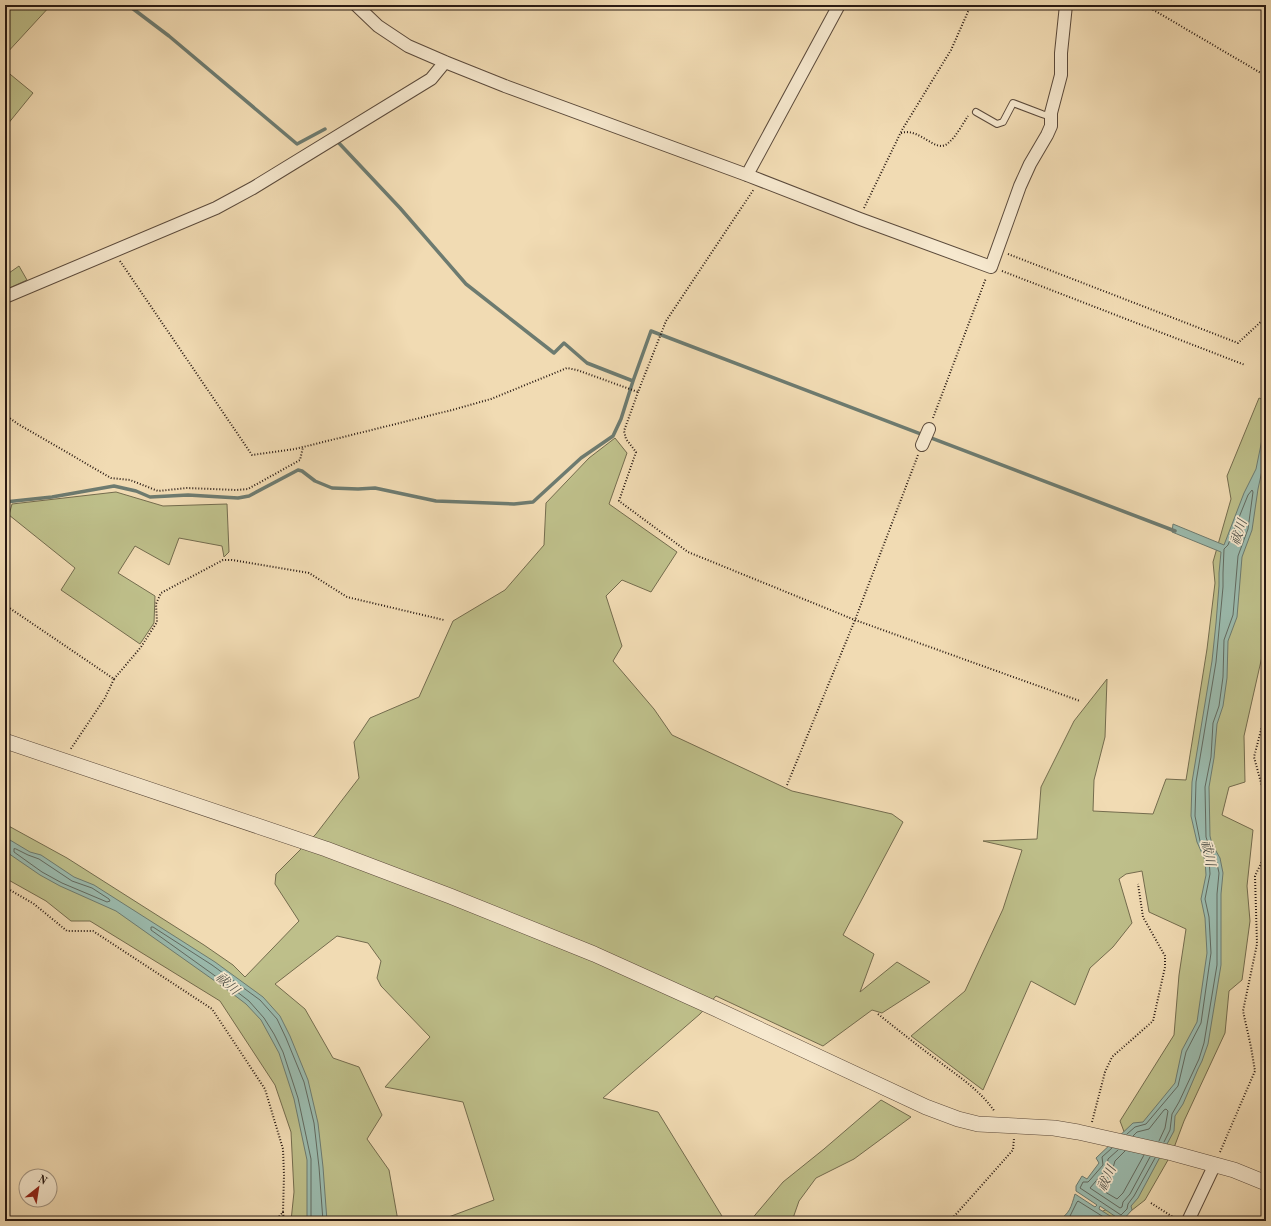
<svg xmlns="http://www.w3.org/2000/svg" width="1271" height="1226" font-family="'Old Standard TT','Noto Serif JP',serif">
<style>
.green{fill:#bebf8a;stroke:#746c4e}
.water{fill:#9bbbae;stroke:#6d7b70}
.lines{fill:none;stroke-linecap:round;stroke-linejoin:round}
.shore{stroke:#626a60;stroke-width:1}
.stream{stroke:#6d7b70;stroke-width:3.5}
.service-casing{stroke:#5b4a3b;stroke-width:8}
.minor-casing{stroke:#5b4a3b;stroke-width:14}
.tertiary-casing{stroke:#5b4a3b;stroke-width:16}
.path{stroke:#291a13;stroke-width:2;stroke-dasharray:1 2;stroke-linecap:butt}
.service{stroke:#f6e8ce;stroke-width:6}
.minor{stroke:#f6e8ce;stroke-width:12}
.tertiary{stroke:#f6e8ce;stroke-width:15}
.labels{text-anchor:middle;stroke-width:3.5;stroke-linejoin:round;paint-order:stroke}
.water-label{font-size:13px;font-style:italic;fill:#515249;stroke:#f6e8ce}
</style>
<rect width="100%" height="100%" fill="#f1dbb3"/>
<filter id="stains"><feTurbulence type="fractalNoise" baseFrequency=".005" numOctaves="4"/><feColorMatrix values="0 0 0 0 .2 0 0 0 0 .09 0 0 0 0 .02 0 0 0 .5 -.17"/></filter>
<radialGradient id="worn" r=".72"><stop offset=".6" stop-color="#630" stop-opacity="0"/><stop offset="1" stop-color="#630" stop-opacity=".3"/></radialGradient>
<path class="green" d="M5,5H51L5,55Z
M5,70L33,93L7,125L5,123Z
M5,266L9,273L19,266L27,280L5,290Z
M1259,398L1266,401V630L1264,635L1263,652L1244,736L1245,782L1229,787L1222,815L1253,830L1247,886L1250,921L1242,980L1229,991L1225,1033L1184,1121L1172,1153L1145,1200L1118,1221H1085L1088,1218L1131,1198L1139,1171L1120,1121L1174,1035L1179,975L1186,929L1149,912L1142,871L1126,874L1119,879L1132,923L1113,947L1090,968L1075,1005L1031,981L983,1090L911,1036L965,991L1003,909L1022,850L983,841L1037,839L1041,787L1074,721L1107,679L1105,737L1094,780L1093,811L1153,814L1166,779L1186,780L1207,649L1215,583L1213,562L1231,499L1227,476Z
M615,438L627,453L609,504L677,552L651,592L622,580L606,596L622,646L613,661L654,709L672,735L792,791L892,814L903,822L843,935L874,954L860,992L897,962L930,982L882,1013L872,1010L823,1046L716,996L700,1014L603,1098L658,1112L725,1221H438L494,1200L463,1102L385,1087L430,1037L381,986L377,978L381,961L368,943L337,936L275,984L305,1009L333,1058L359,1067L382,1115L367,1139L389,1170L398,1221H291L294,1192L291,1132L275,1085L220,1001L90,921H71L46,901L5,878V824L67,858L204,945L233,965L245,977L299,921L275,884L276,874L316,834L359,778L354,742L370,718L419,697L453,621L505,590L544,545L546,503L589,458Z
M116,492L163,506L227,504L229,552L224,557L222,546L179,538L169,565L135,546L118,573L155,596L154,623L140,644L61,590L75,568L9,515L12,504Z
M881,1100L911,1117L854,1159L816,1178L799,1201L792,1221H750L783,1182L824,1149Z"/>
<path class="water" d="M1266,420V458L1263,466L1258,489L1252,530L1242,557L1237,617L1228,641L1227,678L1223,706L1217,724L1214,758L1209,787L1210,836L1212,844L1220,858L1223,873L1221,894V965L1208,1044L1202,1061L1198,1069L1183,1104L1175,1116L1174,1131L1138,1198L1131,1206L1132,1210L1122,1221L1100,1206L1099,1209L1118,1221H1057C1070,1214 1071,1207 1075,1194L1095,1207L1097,1205L1076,1191V1186L1082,1176L1087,1179L1099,1163L1096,1158L1133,1123L1143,1122L1175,1083L1182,1050L1197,1022L1207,953L1205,918L1201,899L1206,875L1205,860L1197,842L1191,816L1192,782L1212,661L1216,623L1219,586V573L1221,552L1172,532L1173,524L1224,545L1244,493L1256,469Z
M5,837L30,852L41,855L74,877L94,885L215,962L263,997L280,1016L290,1036L308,1080L318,1123L323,1167L327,1221H307V1160L294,1099L279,1053L261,1020L246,1004L229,991L116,911L60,886L40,875L5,851Z"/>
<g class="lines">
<path class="shore" d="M16,849L28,855L39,859L72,881L92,888L109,899L110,901L107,902L62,883L42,872L14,852V849Z
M1127,1134L1135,1127L1146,1124L1178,1086L1186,1052L1201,1023L1211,953L1209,917L1205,899L1210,874L1209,859L1200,841L1195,816L1196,782L1216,662L1223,587V573L1224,549L1228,545L1248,495L1252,490L1253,492L1248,529L1238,556L1233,615L1224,640L1223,677L1219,706L1213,723L1211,757L1205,787L1206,837L1209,846L1216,859L1219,873L1217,894V965L1204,1043L1199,1059L1179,1102L1172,1114L1170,1130L1164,1142
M1133,1136L1137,1132L1149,1129L1164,1110L1166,1109L1168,1111L1165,1128L1159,1141
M1112,1148L1102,1157L1103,1165L1090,1180L1088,1182H1083L1080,1188L1121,1215L1127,1209L1128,1204L1134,1196L1155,1158
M1118,1150L1108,1159L1107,1168L1090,1188L1120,1208L1122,1207L1123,1202L1130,1194L1150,1157
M1125,1151L1115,1161L1112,1171L1100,1187V1189L1117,1199L1123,1193L1144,1155
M311,1221V1159L298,1098L283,1052L274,1034L264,1018L249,1001L232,988L151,930V927H153L212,965L260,1000L277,1019L286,1038L304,1082L314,1123L319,1167L323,1221
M1066,1221L1069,1218L1077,1202L1078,1201L1110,1221"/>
<path class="stream" d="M128,5L169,36L297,144L325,129
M337,141L400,208L466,284L554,353L564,343L587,363L633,381
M5,502L52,497L114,486L136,491L150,497L188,495L238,498L249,496L298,470L302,471L315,481L332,488L358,489L375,488L436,501L514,504L533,502L581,458L613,436L621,419L633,381L651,331L1175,531"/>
<g class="service-casing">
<path id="service" d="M976,112L997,124L1003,122L1013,103L1042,114L1051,117"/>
</g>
<g class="minor-casing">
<path id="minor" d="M356,5L378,26L408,46L445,62L505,86L747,175L860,219L991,267L1020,186L1030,164L1047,135L1051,126V113L1061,75V53L1066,5
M747,175L839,5
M5,297L216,208L253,188L431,79L445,62
M922,445L929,429
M1188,1221L1215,1164"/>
</g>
<g class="tertiary-casing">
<path id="tertiary" d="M5,741L326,849L450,896L594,954L716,1009L926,1107L958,1119L978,1124L1054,1128L1078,1132L1172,1153L1234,1170L1266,1183"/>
</g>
<path class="path" d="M1145,5L1266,76
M901,133C919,127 935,153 947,144C956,137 962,125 968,116
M1266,195L1264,211L1266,213
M864,208L902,130L951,50L971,5
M1008,254L1238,343L1266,317
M120,261L252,455L295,449L452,410L491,399L567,368L577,370L638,392L666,321L754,189
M1002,271L1245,365
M638,392L624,431L626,439L636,452L619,501L688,552L855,620L1080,701
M5,415L18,424L111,478L130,480L158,491L187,488L236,490L248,489L300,460L303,447
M933,418L986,278
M5,605L114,679L105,698L70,750
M114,679L141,647L157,622L156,604L161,593L223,560H232L309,573L347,597L444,620
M1266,711L1254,757L1263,790L1266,793
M787,785L855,620L918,455
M5,887L34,904L67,931H93L212,1009L265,1089L283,1149L284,1175L283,1212L275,1221
M878,1014C898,1030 917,1045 937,1060C958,1076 980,1090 995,1112
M1092,1122L1105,1072L1112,1057L1153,1021L1165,967V956L1143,917L1138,884
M1220,1152L1255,1071L1251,1047L1243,1011L1257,944L1255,876L1266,853
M1151,1203L1176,1219
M283,1212L284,1221
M950,1221L1013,1150L1014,1138"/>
<use href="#service" class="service"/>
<use href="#minor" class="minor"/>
<use href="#tertiary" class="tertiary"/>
</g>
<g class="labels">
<g class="water-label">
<text transform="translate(1238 532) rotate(-72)" y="5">祓川</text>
<text transform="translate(1209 853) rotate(78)" y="5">祓川</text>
<text transform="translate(228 983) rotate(42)" y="5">祓川</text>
<text transform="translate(1106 1178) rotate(-65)" y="5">祓川</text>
</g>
</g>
<rect width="1271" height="1226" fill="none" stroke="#f1dbb3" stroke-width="20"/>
<rect x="6" y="6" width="1259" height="1214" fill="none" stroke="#291a13" stroke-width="2"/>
<rect x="10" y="10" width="1251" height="1206" fill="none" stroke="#291a13"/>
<g transform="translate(38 1188) rotate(30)"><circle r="19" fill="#f6e8ce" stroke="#a49683"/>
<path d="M0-3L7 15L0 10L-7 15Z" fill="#8f2418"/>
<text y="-6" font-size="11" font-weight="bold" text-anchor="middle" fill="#291a13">N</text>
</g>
<rect width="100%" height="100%" filter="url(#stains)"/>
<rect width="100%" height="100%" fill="url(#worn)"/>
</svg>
